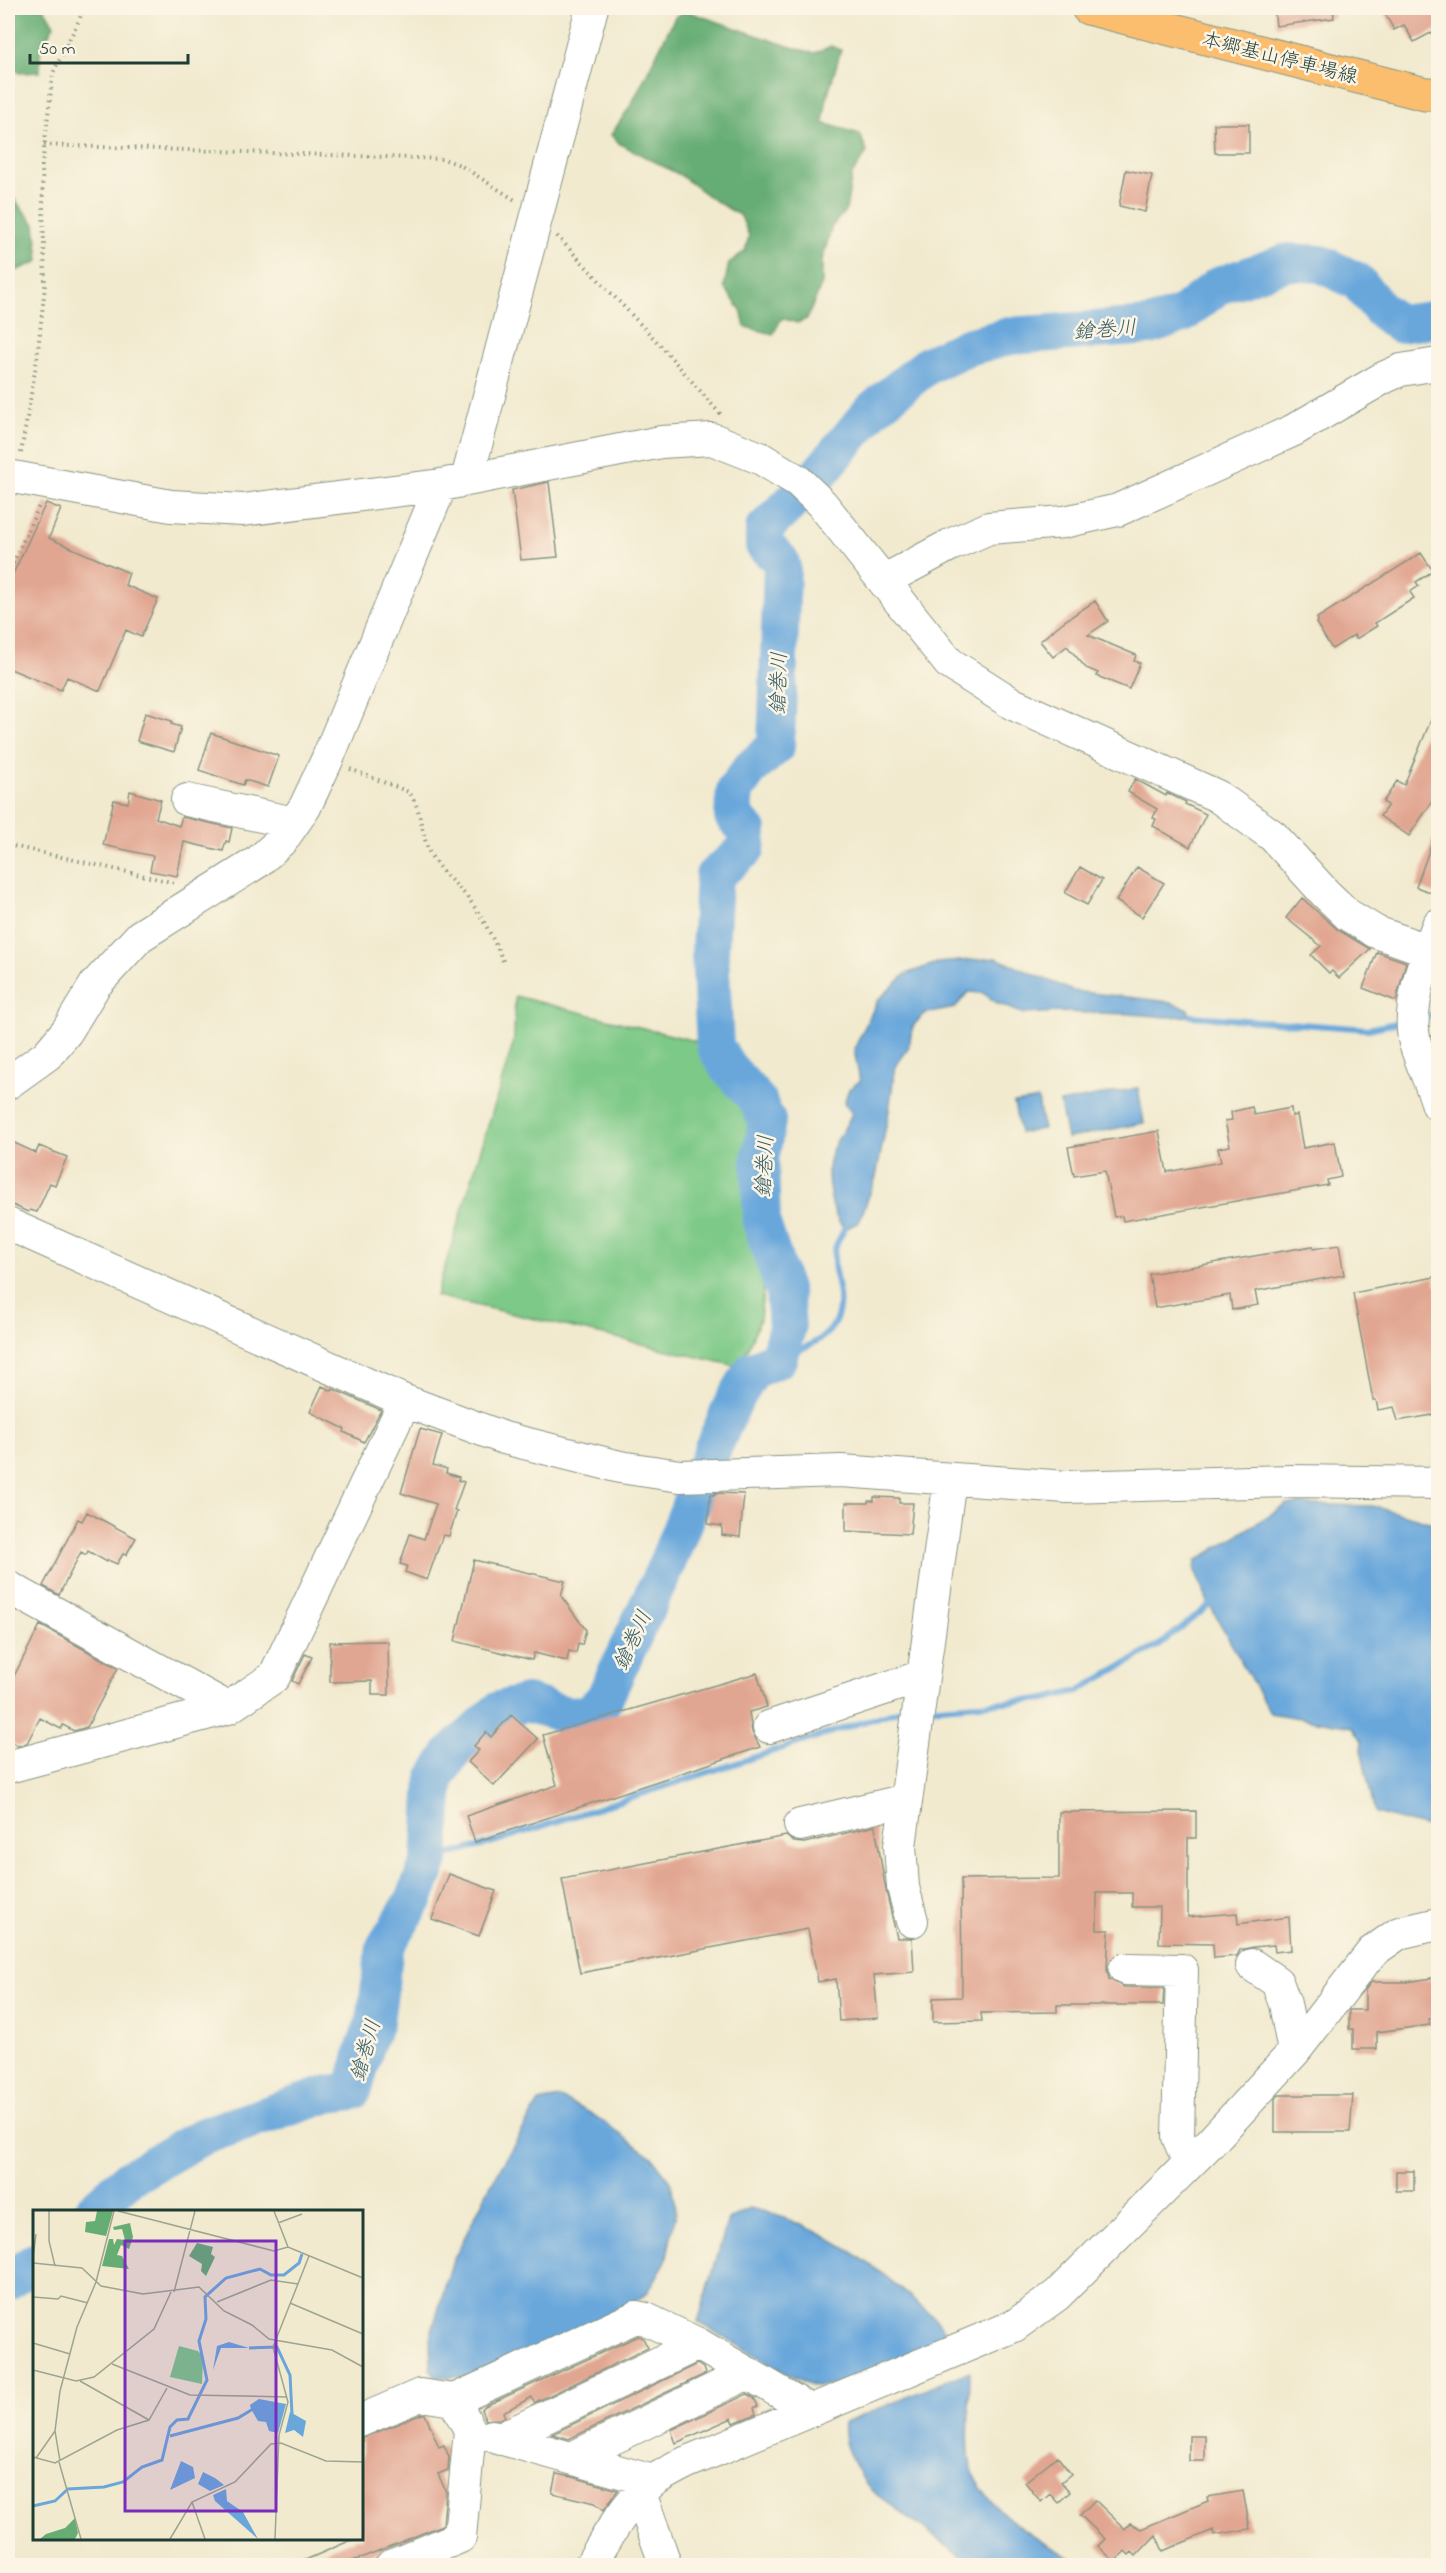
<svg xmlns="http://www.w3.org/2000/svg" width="1446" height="2573" font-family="'Indie Flower','Klee One',sans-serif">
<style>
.green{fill:#7dc987;stroke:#4e835e;stroke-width:1.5}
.forest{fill:#66ad74;stroke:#427554;stroke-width:1.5}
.water{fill:#69a7db;stroke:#447288;stroke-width:1.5}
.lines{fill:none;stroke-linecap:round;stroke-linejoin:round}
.stream{stroke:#69a7db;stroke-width:6}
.river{stroke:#69a7db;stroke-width:38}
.building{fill:#e1a691}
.minor-casing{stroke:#889482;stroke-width:34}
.major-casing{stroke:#889482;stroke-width:35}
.path{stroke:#889482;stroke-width:4;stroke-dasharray:1.5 4.5;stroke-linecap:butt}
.minor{stroke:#fff;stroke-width:32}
.major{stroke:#fbbe6e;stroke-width:33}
.labels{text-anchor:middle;stroke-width:5;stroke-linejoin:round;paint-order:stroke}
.street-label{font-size:20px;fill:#1f3d34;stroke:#fcf5e5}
.water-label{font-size:21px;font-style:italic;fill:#355d66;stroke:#fcf5e5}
.inset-river{fill:none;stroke:#69a7db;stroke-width:3}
.inset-road{fill:none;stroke:#9da591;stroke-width:1.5}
.view{fill:#7b2cbf;fill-opacity:0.15;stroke:#7b2cbf;stroke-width:3}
.inset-edge{fill:none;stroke:#1f3d34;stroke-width:3}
</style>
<rect width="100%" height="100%" fill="#fcf5e5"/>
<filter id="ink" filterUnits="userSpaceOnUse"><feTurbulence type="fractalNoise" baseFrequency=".0167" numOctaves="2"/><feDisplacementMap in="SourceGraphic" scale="12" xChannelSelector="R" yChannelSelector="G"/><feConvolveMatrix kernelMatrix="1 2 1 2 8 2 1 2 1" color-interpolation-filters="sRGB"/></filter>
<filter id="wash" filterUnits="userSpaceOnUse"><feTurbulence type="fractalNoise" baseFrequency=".008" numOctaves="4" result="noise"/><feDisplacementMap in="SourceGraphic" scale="24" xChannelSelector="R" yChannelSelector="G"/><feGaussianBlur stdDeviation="1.35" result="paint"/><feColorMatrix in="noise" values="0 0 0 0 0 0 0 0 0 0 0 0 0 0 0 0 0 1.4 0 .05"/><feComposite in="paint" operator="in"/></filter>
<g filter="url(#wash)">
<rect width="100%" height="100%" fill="#f1eacf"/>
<path class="green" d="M515,996L703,1043L720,1070L748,1106L756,1131L749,1184L765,1275L760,1319L740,1367L436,1296L514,1041Z"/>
<path class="forest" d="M8,8H44L54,25L40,51V72L20,73L8,65Z
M686,11L791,47L815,53L831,46L841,50L827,97L823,123L860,134L867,152L852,174L846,210L832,226L822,260V283L807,319L797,323L782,318L773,334L745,327L741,310L724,287L729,263L745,251L749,236L741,216L714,200L680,175L620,144L611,135L631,105L675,17Z
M8,192L35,224L39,261L8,274Z"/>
<path class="water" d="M996,958L1073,991L1163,1001L1187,1008L1191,1016L1167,1017L1133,1014L1058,1012L1024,1014L997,1003L983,993L968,992L955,1008L924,1014L913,1026L908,1049L895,1067L889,1111L876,1177L859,1222L845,1229C831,1217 826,1179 829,1161C832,1143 846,1129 852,1113L844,1103L849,1089L860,1081L854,1049L878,1000L906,974L937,963Z
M1138,1088L1144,1123L1067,1138L1060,1103Z
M1038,1099L1043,1129L1020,1133L1014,1103Z
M1287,1504L1372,1506L1438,1524V1830L1375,1813L1361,1750L1362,1741L1353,1727L1270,1713L1208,1602L1195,1571L1196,1561Z
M560,2098L592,2114L652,2157L671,2182L676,2213L666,2261L648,2292L623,2310L472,2377H436L431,2368L430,2338L452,2263L489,2188L539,2102Z
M750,2208C827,2226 879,2268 937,2320L944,2329L945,2343L841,2385L815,2386L787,2374L698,2322L728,2220Z
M970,2371C970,2398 967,2427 969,2454C973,2507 1042,2542 1083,2565H973L873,2492C858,2475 841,2446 844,2423Z"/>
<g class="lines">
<path class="stream" d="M1191,1016L1368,1029L1405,1021
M1421,1018L1438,1014
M778,1359C810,1345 843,1337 839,1295C837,1281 833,1266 834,1253C835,1242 845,1233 846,1222
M927,1708L1045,1699L1078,1691L1159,1645L1215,1601
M430,1860L484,1845L900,1710L911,1709"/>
<path class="river" d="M91,2212L129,2178L203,2136L329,2094L353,2091L368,2038L375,2021L385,1947L414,1900L430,1860L435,1779L451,1754L499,1710L527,1703L567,1715L589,1714L604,1699L666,1566L713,1448L734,1401L753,1370L778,1359L787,1328L784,1290L762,1224L760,1160L767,1121L757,1100L727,1066L715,1046L710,953L714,876L746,849L748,831L733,816L735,790L751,768L776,746L782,567L780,560L764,545V529L813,481L872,410L928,365L967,347L1010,336L1150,326L1183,314L1218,286L1288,262L1321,264L1357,281L1381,310L1399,324L1438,319
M8,2282L34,2262"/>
</g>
<g id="blocks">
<path class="building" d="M1274,8H1333L1334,18L1276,26Z
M1382,8H1436L1438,14V29L1414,42L1404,25L1394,30Z
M1214,124H1249V153H1215Z
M1126,170L1152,175L1145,212L1119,206Z
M549,482L558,557L521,560L512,490Z
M46,503L61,509L49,538L129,573L125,585L158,599L141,637L126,630L100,691L67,677L61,690L8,668V585Z
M1421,553L1433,571L1416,582L1419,586L1410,592L1414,598L1375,623L1377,626L1356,639L1354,635L1332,649L1316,623L1318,621L1317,618Z
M1095,601L1108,621L1088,635L1136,655L1134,661L1140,663L1129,689L1097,676L1098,673L1086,668L1067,646L1053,657L1040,641L1063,622Z
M1438,703V793L1409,836L1380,816L1388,805L1383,802L1397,781L1404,785Z
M145,713L172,721L171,724L181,727L174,752L137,741Z
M211,733L279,756L268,787L245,780L243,785L199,770Z
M1135,779L1166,796L1167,793L1186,802L1185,804L1206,814L1190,847L1153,826L1156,819L1153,818L1157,809L1128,792Z
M130,791L161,800L156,818L179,826L182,817L232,828L229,842L226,841L223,851L184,842L177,876L150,871L153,856L103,845L114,800L128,803Z
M1436,831H1438V895L1416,887Z
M1080,867L1102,880L1087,905L1065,893Z
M1137,867L1164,883L1142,917L1116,901Z
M1302,898L1338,930L1370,949L1339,978L1332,971L1329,973L1311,955L1321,946L1286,918Z
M1377,952L1406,962L1396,1001L1363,988Z
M1252,1107L1254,1115L1291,1108L1292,1116L1297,1115L1303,1148L1335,1142L1341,1177L1327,1180L1328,1185L1123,1221L1122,1216L1114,1217L1105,1171L1074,1176L1068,1147L1159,1131L1167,1172L1221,1162L1218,1148L1230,1146L1225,1121L1232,1120L1231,1112Z
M8,1140L36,1153L39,1146L67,1157L55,1185L50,1183L37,1212L30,1210L28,1212L8,1203Z
M1339,1245L1344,1275L1255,1291L1258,1305L1232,1310L1230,1295L1155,1308L1149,1274L1313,1246V1249Z
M1435,1277L1436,1286H1438V1414L1398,1421L1394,1407L1378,1410L1376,1400H1373L1353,1293Z
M322,1386L332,1391L333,1389L381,1410L364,1442L344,1432L345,1429L310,1412Z
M420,1429L442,1435L433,1465L447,1469L446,1473L459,1477L458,1480L464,1482L454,1510L457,1511L449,1536L443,1535L427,1580L405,1572L407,1566L400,1564L410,1534L424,1539L436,1504L401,1493Z
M715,1493L744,1494L740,1537L722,1535V1526L708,1524L710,1495H714Z
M874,1497L899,1498V1503H913L910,1534L846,1531V1503H868V1501H874Z
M87,1512L136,1538L126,1555L123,1554L117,1564L108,1560L107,1562L88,1551L86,1555L81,1552L59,1595L43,1586L78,1519L82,1521Z
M474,1560L565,1581L561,1596L586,1630L582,1645L578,1644L576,1653L569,1651L567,1661L534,1653L532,1660L455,1641Z
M40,1625L118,1668L87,1727L74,1731L63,1725L61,1729L40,1718L27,1743L18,1746L8,1740V1688Z
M388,1641L389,1695H372V1681L330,1682V1642Z
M305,1654L312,1657L298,1684L292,1681Z
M757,1673L767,1707L749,1712L752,1732L760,1747L475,1842L466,1816L557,1785L543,1735Z
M511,1715L538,1739L494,1786L468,1762L479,1750L474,1746L486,1732L491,1737Z
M1196,1811V1838H1188V1917L1237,1913L1238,1924L1289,1917L1291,1950L1275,1952L1274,1945L1253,1947L1240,1950L1237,1956L1214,1958L1213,1944L1159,1943L1160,1907H1132V1893H1097V1930H1109L1107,1969L1109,1979L1124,1987L1164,1988L1163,2005H1057V2012L981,2013L982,2021L933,2022V1998L962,1997L961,1879L1059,1878V1812Z
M875,1826L886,1891L897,1938H912L914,1972L874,1975L878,2018L839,2021L836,1979L818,1982L808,1929L580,1973L562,1879L786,1836L794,1842L804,1843Z
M449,1874L496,1891L479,1936L432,1919Z
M1438,1977V2017L1429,2019L1430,2025L1377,2032V2049H1353V2029H1349V2010H1365V1990L1371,1982H1407Z
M1279,2095H1353L1350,2132H1275V2099Z
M1396,2171H1414V2191H1396Z
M638,2336L643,2338L648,2348L534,2403L532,2397L503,2412L505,2417L499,2419L486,2420L481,2410L485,2406Z
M697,2364L703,2368L705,2374L569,2439L552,2434Z
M747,2394L754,2398L758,2406L754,2408L756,2414L734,2423L732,2418L676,2443L671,2430Z
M422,2414H425L439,2447L444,2445L449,2457L448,2470L438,2474L446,2492L443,2525L343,2565H294L356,2538H362V2438Z
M1189,2436H1205V2461H1189Z
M1057,2456L1071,2474L1061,2482L1070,2492L1058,2503L1050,2494L1041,2502L1025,2482Z
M556,2474L573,2477L618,2490L604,2510L595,2503L552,2493Z
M1243,2491L1250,2529L1214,2535L1213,2530L1163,2551L1156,2535L1136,2556L1132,2552L1129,2555L1125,2551L1115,2562L1098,2546L1105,2539L1080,2515L1095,2500L1125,2529L1130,2523L1141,2529L1208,2501L1207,2497Z"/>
</g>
</g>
<g filter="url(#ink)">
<use href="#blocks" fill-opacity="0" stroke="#889482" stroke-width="1.5"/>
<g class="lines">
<g class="minor-casing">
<path id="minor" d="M8,476L171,506L243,510L441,485L661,442L712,439L760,458L798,481L822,504L949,663L1013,704L1217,796L1273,836L1325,893L1348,915L1376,932L1438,954
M467,479L592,8
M885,580L950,545L989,528L1064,522L1118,510L1294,430L1383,378L1401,370L1438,364
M187,800L294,823
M1438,925C1425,957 1406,1009 1415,1043C1421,1064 1432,1084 1438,1105
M8,1083L47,1055L67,1031L95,985L140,936L259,861L282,840L305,807L327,760L441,485
M8,1224L405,1401L504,1438L620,1467L680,1476L841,1471L1067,1487L1291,1481L1438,1483
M8,1587L228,1708
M769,1727L923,1676
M8,1767L228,1708L274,1677L405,1401
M800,1825L906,1800
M912,1921L903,1887L900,1846L950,1479
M1252,1965L1277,1982L1285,2004L1294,2052
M1125,1969L1182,1970L1178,2137L1189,2163
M454,2400L636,2317L646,2319L698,2344L810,2410
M362,2420L420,2395L454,2400L470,2430L460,2537L391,2566
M492,2436L653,2481
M500,2439L698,2344
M572,2458L748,2373
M640,2493L666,2566
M590,2566C607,2537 625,2504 652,2482C661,2475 674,2469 685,2463L1014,2326L1057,2295L1210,2143L1294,2052L1372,1952L1399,1933L1438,1924"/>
</g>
<g class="major-casing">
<path id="major" d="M1088,8L1425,94H1438"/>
</g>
<path class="path" d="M44,145L443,159L460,165L515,200
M557,236L662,347L722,416
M21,453L37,359L45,286L42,166L53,73L80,18L82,8
M8,574L39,506
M350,769L409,792C424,813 421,840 432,857C443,876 460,886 471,902C484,920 495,942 504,963
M8,845L176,883"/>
<use href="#minor" class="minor"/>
<use href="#major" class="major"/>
</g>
</g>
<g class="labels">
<g class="street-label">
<text transform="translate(1280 57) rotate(14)" y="7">本郷基山停車場線</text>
</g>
<g class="water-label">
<text transform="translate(1105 329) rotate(-4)" y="7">鎗巻川</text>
<text transform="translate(778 683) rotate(-88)" y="7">鎗巻川</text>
<text transform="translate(764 1166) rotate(-87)" y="7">鎗巻川</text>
<text transform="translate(632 1640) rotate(-65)" y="7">鎗巻川</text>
<text transform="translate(365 2050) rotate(-74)" y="7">鎗巻川</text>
</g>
</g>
<g transform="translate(33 2210)">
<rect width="330" height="330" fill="#f1eacf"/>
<path d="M146,136L165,141L170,147L169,174L137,167Z" fill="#7dc987"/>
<path d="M64,1H80L73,26L52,22L53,12L62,11ZM97,13L100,27L96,39L88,35L84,45L89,46L96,59L69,56L76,29H80L81,35L84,29L92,30L89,19L81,20L80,17ZM164,33L180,37L178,44L182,47L173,66L168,61L169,54L156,46ZM42,308L45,323L42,329H7L13,324L32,318Z" fill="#66ad74"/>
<path d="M196,132L216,138H188L180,160L184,136ZM226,189L253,194L245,223L236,221L233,212L225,211L218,199L217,195ZM257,202L273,211L270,227L261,220L252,223ZM148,251L160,257L162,268L137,280ZM170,262L182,268L191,275L177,281L165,274ZM193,279L194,291L210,302L225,329L182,291L180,285Z" fill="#69a7db"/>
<path class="inset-river" d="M216,138L244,137L257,165L259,204M137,226L205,208L220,199M0,296L22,291L35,279L71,277L90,272L109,257L129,250L137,217L144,210L155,209L174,170L166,131L173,109L172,87L193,68L227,59L238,65H251L266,53L269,44"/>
<path class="inset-road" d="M16,1V31L22,56M85,1L241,41L255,37L330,68M241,1L255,37M245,13L269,4M0,48L3,24M0,53L49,58L68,76L110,84L166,77L191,101L219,115L236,129L299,140L330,157M141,82L162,1M0,87L25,89L28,86L55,93M184,92L238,70L265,74M257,93L330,124M0,133L37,144M79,154L157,185L254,187M0,160L43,171L61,167L121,119L138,82M47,171L116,210M0,247L22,253L84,220L116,210L134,178M3,248L22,221M27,251L22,221L27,181L44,117L63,72L81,1M26,252L48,329M159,292L172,329M137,329L159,292L202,272L238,234L248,233L293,251L330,252M242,329L246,225L255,192L240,137L276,46"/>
<path class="view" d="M92,31H243V301H92Z"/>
<rect width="330" height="330" class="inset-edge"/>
</g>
<rect width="1446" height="2573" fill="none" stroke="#fcf5e5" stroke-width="30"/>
<path d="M30 54v9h158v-9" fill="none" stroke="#1f3d34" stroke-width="3"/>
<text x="39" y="54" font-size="18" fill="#1f3d34" stroke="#fcf5e5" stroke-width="4.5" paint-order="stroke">50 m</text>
</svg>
